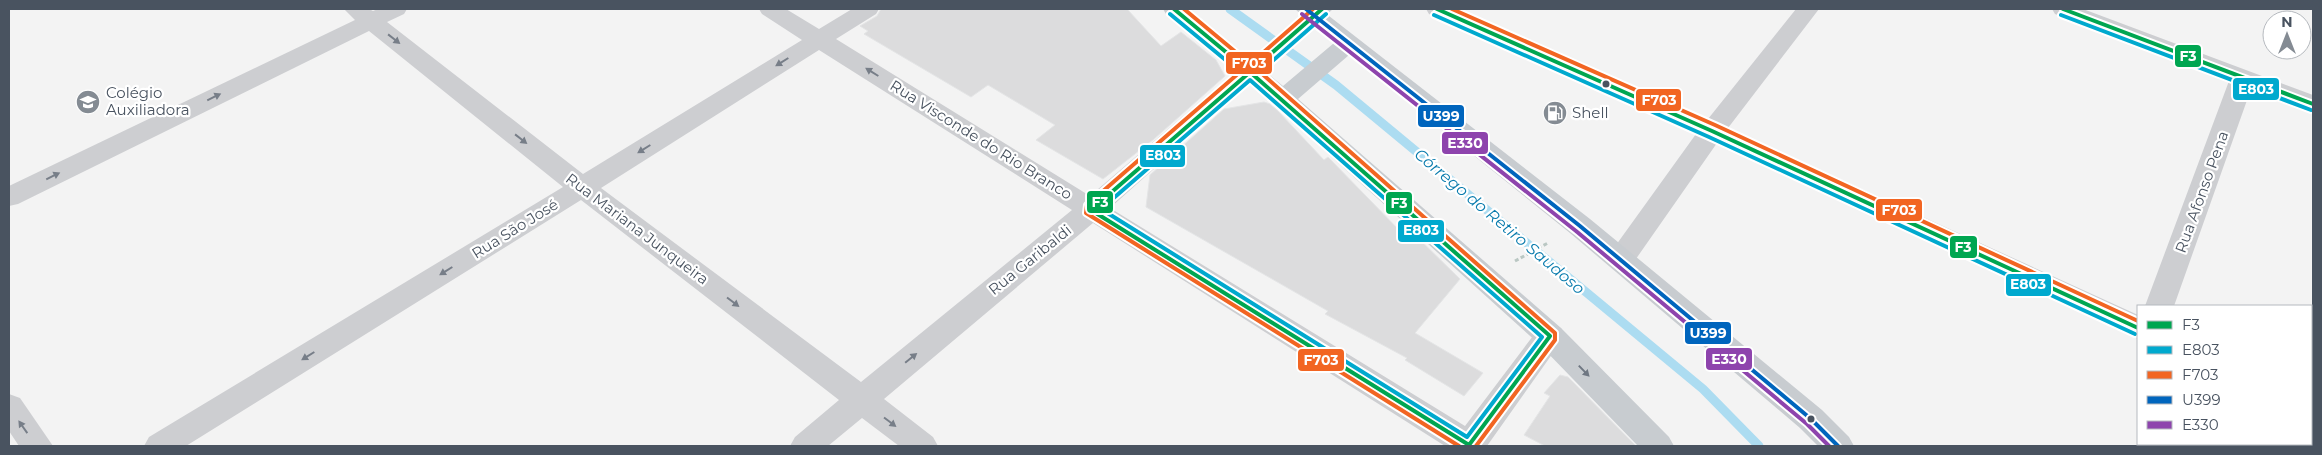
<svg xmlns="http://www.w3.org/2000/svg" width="2322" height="455" font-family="Montserrat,sans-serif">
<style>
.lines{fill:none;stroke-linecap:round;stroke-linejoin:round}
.stream{stroke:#acdcf1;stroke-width:9}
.building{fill:#dcdcdd;stroke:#e4e5e6}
.path{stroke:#bac7c3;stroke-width:3;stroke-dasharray:4 2.5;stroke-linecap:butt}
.minor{fill:#cdced1;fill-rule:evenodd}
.major{fill:#c8ccd0;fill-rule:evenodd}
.bus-1-casing{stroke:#fff;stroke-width:8}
.bus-2-casing{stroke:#fff;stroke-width:8}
.bus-3-casing{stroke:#fff;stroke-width:8}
.bus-4-casing{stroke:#fff;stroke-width:8}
.bus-5-casing{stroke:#fff;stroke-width:8}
.bus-1{stroke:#00a651;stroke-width:4}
.bus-2{stroke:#00a9ce;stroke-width:4}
.bus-3{stroke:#f26522;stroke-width:4}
.bus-4{stroke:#0065bd;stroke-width:4}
.bus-5{stroke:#8e44ad;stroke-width:4}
.oneway{fill:#777e88}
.oneway2{fill:#6f7782}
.bus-dot{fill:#495360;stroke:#fff;stroke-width:2}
.labels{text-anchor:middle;stroke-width:4.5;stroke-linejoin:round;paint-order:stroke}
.poi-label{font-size:15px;fill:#495360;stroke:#fff;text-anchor:start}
.street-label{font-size:15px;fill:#495360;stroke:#fff}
.water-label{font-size:16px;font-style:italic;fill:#087bad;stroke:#fff}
.line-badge{stroke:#fff;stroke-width:2}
.badge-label{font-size:14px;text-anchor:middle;font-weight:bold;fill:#fff}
</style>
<rect width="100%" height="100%" fill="#f3f3f3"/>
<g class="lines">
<path class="stream" d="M1230,9L1336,85L1703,389L1759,446"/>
</g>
<path class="building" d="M881,9H1127L1161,46L1181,32L1216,60L1225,76L1154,139L1103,179L1036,140L1055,125L988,85L971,97L864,34L868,31L860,26L877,16Z
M1264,102L1270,104L1278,111L1324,160L1328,157L1402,233L1408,228L1460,279L1415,333L1483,373L1464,396L1405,360L1407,358L1325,314L1328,311L1146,207L1150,175L1224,109Z
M1560,375L1568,377L1636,446H1545L1524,435L1550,396L1544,393Z"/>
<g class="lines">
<path class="path" d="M1515,261L1548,243"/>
<path class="minor" d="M344,9H369L373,11L378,9H407L404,14L387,22L583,174L802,40L762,14L759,9H786L819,29L852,9H879L876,14L836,39L1090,196L1308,9H1333L1110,208L1465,426L1539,328L1550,324L1561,328L1565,336L1487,446H1445L1093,223L884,399L933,437L938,446H899L862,418L828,446H790L795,437L839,400L581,200L186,446H144L149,437L563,187L369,31L18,204L9,206V186L355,20ZM819,50L1072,210L861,382L601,188Z
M1426,9H1456L1708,119L1796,9H1819L1728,128L2138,315V339L1717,143L1631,266L1621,269L1611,266L1607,259L1611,252L1696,134L1429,14Z
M2052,9H2083L2313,95V112L2251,89L2174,306H2145L2229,81L2055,14Z
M2311,391L2313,392V419L2311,418Z
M9,394L20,398L53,446H19L9,431Z"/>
<path class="major" d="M1163,9H1188L1283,86L1334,43L1295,9H1320L1590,219L1822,410L1849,437L1854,446H1818L1800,428L1570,233L1349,55L1298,99L1561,328L1669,437L1674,446H1638L1539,344L1274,105L1166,14Z"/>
<g class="bus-1-casing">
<path id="bus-1" d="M1174,9L1250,72
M1437,9L1712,131L2138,328
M2063,9L2313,104
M1250,72L1550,336L1469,445L1091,210Z
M1250,72L1322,9"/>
</g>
<g class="bus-2-casing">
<path id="bus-2" d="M1170,14L1240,72
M1434,15L1709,137L2135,334
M2061,15L2311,110
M1260,72L1326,14
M1250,80L1542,337L1467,437L1101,209Z"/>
</g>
<g class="bus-3-casing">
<path id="bus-3" d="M1184,9L1250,64L1313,9
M1452,9L1715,125L2138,321
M1240,72L1087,205L1086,213L1459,446
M1260,72L1555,333V340L1476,446"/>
</g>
<g class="bus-4-casing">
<path id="bus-4" d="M1306,9L1580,226L1811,419L1838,446"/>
</g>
<g class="bus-5-casing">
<path id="bus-5" d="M1302,14L1576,231L1807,424L1829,446"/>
</g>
<use href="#bus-1" class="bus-1"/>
<use href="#bus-2" class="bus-2"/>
<use href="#bus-3" class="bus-3"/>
<use href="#bus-4" class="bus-4"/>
<use href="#bus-5" class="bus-5"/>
</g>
<defs><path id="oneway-solid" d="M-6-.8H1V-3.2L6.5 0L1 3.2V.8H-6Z" transform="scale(1.25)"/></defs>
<g class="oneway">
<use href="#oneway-solid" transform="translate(394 39) rotate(38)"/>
<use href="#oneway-solid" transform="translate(782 62) rotate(148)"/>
<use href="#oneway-solid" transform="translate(872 72) rotate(-148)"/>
<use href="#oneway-solid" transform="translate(214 97) rotate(-26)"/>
<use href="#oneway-solid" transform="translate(521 139) rotate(38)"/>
<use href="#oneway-solid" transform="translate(644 149) rotate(148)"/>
<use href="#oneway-solid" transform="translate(53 176) rotate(-26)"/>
<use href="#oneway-solid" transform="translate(446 271) rotate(148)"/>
<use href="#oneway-solid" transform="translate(733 302) rotate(37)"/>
<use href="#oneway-solid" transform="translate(308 356) rotate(148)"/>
<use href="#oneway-solid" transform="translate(911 358) rotate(-39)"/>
<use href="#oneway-solid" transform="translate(890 422) rotate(37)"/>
<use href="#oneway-solid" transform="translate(23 427) rotate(-125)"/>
</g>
<use class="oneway2" href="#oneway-solid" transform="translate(1584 371) rotate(46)"/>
<defs>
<g id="school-disc" transform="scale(1.25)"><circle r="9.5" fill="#848b93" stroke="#fff"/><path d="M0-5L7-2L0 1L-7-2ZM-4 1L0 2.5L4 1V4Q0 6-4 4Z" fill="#fff"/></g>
<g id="fuel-disc" transform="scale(1.25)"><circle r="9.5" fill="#848b93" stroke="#fff"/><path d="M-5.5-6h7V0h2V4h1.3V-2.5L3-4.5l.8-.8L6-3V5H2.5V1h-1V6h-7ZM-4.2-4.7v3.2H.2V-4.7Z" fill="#fff"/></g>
</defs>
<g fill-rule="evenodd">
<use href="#school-disc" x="88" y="102"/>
<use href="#fuel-disc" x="1555" y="113"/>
</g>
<g class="bus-dot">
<circle cx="1606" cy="84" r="4.5"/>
<circle cx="1811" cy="419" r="4.5"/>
</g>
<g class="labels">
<g class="poi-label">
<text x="106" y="98">Colégio<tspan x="106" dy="17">Auxiliadora</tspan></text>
<text x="1572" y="118">Shell</text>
</g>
<g class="street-label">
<text transform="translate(981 140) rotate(32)" y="5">Rua Visconde do Rio Branco</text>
<text transform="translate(2202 192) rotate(-70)" y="5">Rua Afonso Pena</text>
<text transform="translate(515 229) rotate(-32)" y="5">Rua São José</text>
<text transform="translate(637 229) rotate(37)" y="5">Rua Mariana Junqueira</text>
<text transform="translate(1030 260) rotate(-39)" y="5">Rua Garibaldi</text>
</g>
<g class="water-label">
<text transform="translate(1500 221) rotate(40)" y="6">Córrego do Retiro Saudoso</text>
</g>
</g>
<g class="line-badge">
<rect x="2174" y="44" width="28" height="24" rx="5" fill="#00a651"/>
<rect x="1225" y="51" width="48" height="24" rx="5" fill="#f26522"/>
<rect x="2232" y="77" width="48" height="24" rx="5" fill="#00a9ce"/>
<rect x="1635" y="88" width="47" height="24" rx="5" fill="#f26522"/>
<rect x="1417" y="104" width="48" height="24" rx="5" fill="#0065bd"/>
<rect x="1441" y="131" width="48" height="24" rx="5" fill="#8e44ad"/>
<rect x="1139" y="144" width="47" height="24" rx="5" fill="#00a9ce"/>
<rect x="1086" y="190" width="28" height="24" rx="5" fill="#00a651"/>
<rect x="1385" y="191" width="28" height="24" rx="5" fill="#00a651"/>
<rect x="1875" y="198" width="48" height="24" rx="5" fill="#f26522"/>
<rect x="1397" y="219" width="48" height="24" rx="5" fill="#00a9ce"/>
<rect x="1949" y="235" width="29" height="24" rx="5" fill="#00a651"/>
<rect x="2005" y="273" width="47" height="24" rx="5" fill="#00a9ce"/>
<rect x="1684" y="321" width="48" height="24" rx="5" fill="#0065bd"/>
<rect x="1705" y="347" width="48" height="24" rx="5" fill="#8e44ad"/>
<rect x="1297" y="348" width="48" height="24" rx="5" fill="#f26522"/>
</g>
<g class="badge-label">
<text x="2188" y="61">F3</text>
<text x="1249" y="68">F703</text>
<text x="2256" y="94">E803</text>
<text x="1659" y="105">F703</text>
<text x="1441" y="121">U399</text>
<text x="1465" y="148">E330</text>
<text x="1163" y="160">E803</text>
<text x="1100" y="207">F3</text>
<text x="1399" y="208">F3</text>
<text x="1899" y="215">F703</text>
<text x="1421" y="235">E803</text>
<text x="1963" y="252">F3</text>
<text x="2028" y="289">E803</text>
<text x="1708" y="338">U399</text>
<text x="1729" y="364">E330</text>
<text x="1321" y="365">F703</text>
</g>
<rect width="2322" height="455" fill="none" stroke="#495360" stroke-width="20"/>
<rect x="2137" y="305" width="175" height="140" fill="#ffffff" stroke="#b6babf"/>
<rect x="2147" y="321" width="25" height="8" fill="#00a651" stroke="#b6babf"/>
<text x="2182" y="330" font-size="15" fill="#495360">F3</text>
<rect x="2147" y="346" width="25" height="8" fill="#00a9ce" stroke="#b6babf"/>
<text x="2182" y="355" font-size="15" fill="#495360">E803</text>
<rect x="2147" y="371" width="25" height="8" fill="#f26522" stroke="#b6babf"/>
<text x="2182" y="380" font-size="15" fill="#495360">F703</text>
<rect x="2147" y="396" width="25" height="8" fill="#0065bd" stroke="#b6babf"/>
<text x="2182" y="405" font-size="15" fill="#495360">U399</text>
<rect x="2147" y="421" width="25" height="8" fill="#8e44ad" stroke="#b6babf"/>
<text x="2182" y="430" font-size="15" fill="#495360">E330</text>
<g transform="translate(2287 35)"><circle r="24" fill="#ffffff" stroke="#b6babf"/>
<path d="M0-4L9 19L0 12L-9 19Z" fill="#848b93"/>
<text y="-8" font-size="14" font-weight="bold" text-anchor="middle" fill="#495360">N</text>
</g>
</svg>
